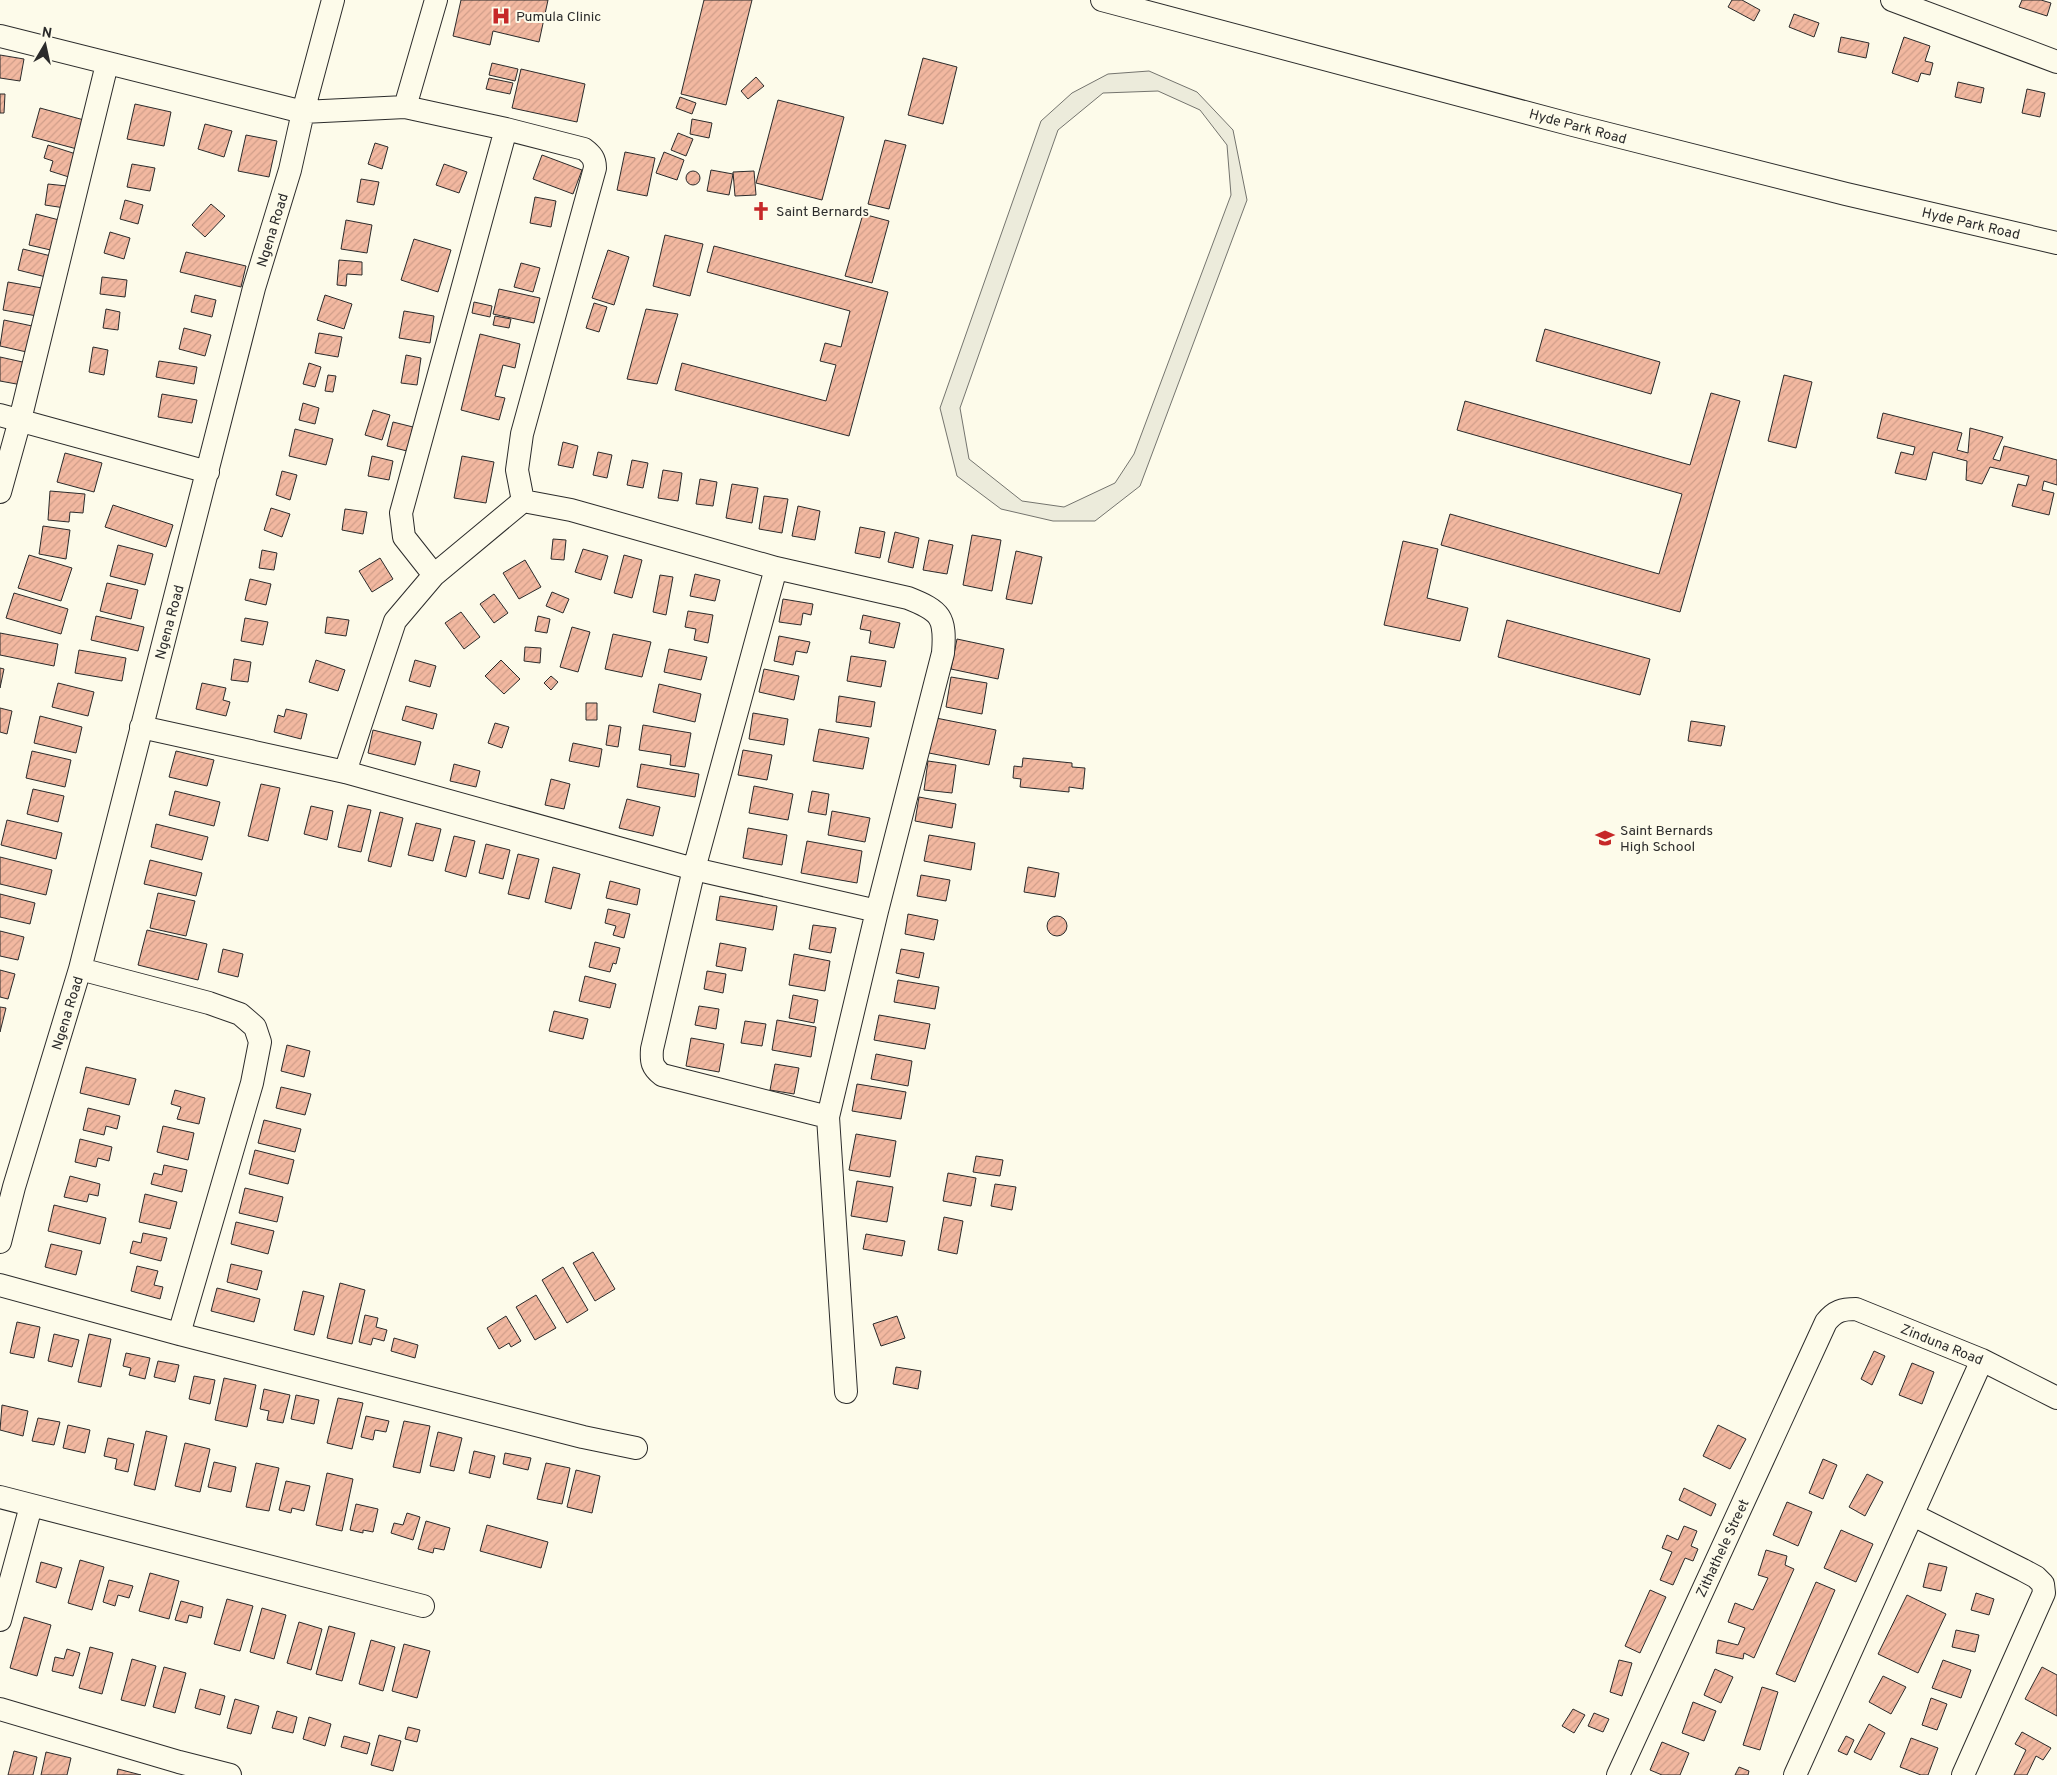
<svg xmlns="http://www.w3.org/2000/svg" width="2057" height="1775" font-family="Overpass,sans-serif">
<style>
.grass{fill:#ecebdb;stroke:#74746e;fill-rule:evenodd}
.building{fill:url(#building-hatch);stroke:#2b2b2b}
.lines{fill:none;stroke-linecap:round;stroke-linejoin:round}
.minor-casing{stroke:#2b2b2b;stroke-width:24}
.minor{stroke:#fdfbea;stroke-width:22}
.labels{text-anchor:middle;stroke-width:4;stroke-linejoin:round;paint-order:stroke}
.poi-label{font-size:14px;fill:#2b2b2b;stroke:#fdfbea;text-anchor:start}
.street-label{font-size:14px;fill:#2b2b2b;stroke:#fdfbea}
</style>
<defs>
<pattern id="building-hatch" width="6" height="6" patternUnits="userSpaceOnUse" patternTransform="scale(1.25)"><rect width="6" height="6" fill="#f2b8a0"/><path d="M-1 1l2-2M0 6l6-6M5 7l2-2" fill="none" stroke="#d09e8a"/></pattern>
</defs>
<rect width="100%" height="100%" fill="#fdfbea"/>
<path class="grass" d="M1149,71L1197,92L1233,130L1247,200L1140,486L1095,521H1053L1001,509L957,476L940,408L1041,121L1072,93L1108,74ZM1158,91L1200,110L1227,145L1231,195L1134,454L1115,483L1064,507L1022,501L969,459L960,408L1058,130L1103,93Z"/>
<path class="building" d="M461,0H548L539,42L493,31L490,45L453,36Z
M704,0H752L726,105L681,94Z
M1732,0H1742L1760,10L1754,21L1728,7Z
M2022,0H2041L2051,3L2047,16L2019,7Z
M1794,14L1819,23L1814,37L1789,27Z
M1841,37L1869,43L1866,58L1838,52Z
M1904,37L1930,46L1925,61L1933,63L1930,75L1921,73L1918,82L1892,73Z
M0,55L24,59L20,81L0,78Z
M923,58L957,67L943,124L908,115Z
M492,63L518,69L515,81L489,75Z
M521,69L585,84L577,122L512,108Z
M756,77L764,86L748,99L741,91Z
M489,78L513,83L510,94L486,89Z
M1958,82L1984,88L1981,103L1955,97Z
M2027,89L2045,93L2040,117L2022,113Z
M0,94H5L4,113H0Z
M680,97L696,103L692,114L676,108Z
M778,100L844,117L822,200L756,183Z
M135,104L171,112L164,146L127,139Z
M40,108L84,120L77,149L32,137Z
M692,119L712,123L709,138L690,134Z
M205,124L232,131L224,157L198,149Z
M678,133L693,139L686,156L671,150Z
M246,135L277,141L269,177L238,171Z
M885,140L906,145L889,209L868,204Z
M375,143L388,147L382,169L368,164Z
M48,145L79,155L72,178L50,171L53,161L44,158Z
M625,152L655,158L647,196L617,190Z
M664,152L684,160L677,180L656,173Z
M542,155L582,170L573,194L533,179Z
M132,164L155,168L150,191L127,187Z
M444,164L467,172L459,193L436,185Z
M711,170L733,174L729,195L707,191Z
M686 178a7 7 0 1 1 14 0a7 7 0 1 1-14 0Z
M754,171L756,195L735,196L733,172Z
M361,179L379,182L374,205L357,202Z
M48,184L67,186L65,208L45,205Z
M535,197L556,201L551,227L530,223Z
M125,200L143,205L138,224L120,219Z
M211,204L225,216L205,237L192,225Z
M36,214L63,221L55,251L29,245Z
M863,214L889,221L872,283L845,276Z
M346,220L372,225L367,253L341,249Z
M110,232L130,238L124,259L104,253Z
M665,235L703,244L690,296L653,286Z
M414,239L451,250L438,292L401,280Z
M714,246L888,292L849,436L675,390L682,363L826,401L836,365L820,361L825,343L841,347L850,311L707,272Z
M23,249L51,256L46,277L18,270Z
M608,250L629,257L614,305L592,298Z
M186,252L246,266L241,287L180,272Z
M339,260L362,262V275L347,274L346,286L337,285Z
M521,263L540,268L533,292L514,287Z
M102,277L127,280L125,297L100,294Z
M8,282L42,288L37,316L3,310Z
M499,289L540,298L534,323L493,314Z
M195,295L216,300L212,317L191,312Z
M325,295L352,304L344,329L317,320Z
M474,302L492,306L490,317L472,313Z
M594,303L607,307L599,332L586,328Z
M106,309L120,312L118,330L103,328Z
M646,309L678,314L657,384L627,379Z
M404,311L434,316L430,343L399,338Z
M495,316L511,319L509,328L493,325Z
M4,320L37,327L31,353L0,346Z
M184,328L211,335L205,356L179,349Z
M1545,329L1660,362L1651,394L1536,361Z
M319,333L342,337L338,357L315,353Z
M480,334L520,344L515,368L503,365L495,396L505,398L499,420L461,410Z
M93,347L108,350L104,375L89,372Z
M406,355L421,358L417,385L401,383Z
M0,357L27,363L22,385L0,381Z
M159,361L197,367L194,384L156,377Z
M309,363L321,367L315,387L303,384Z
M328,375L336,376L333,392L325,391Z
M1784,375L1812,382L1796,448L1768,441Z
M1711,393L1740,401L1680,612L1441,545L1450,514L1659,574L1682,494L1457,430L1465,401L1690,465Z
M162,394L197,400L192,423L158,417Z
M303,403L319,408L315,424L299,420Z
M373,410L390,415L382,440L365,435Z
M1883,413L1962,433L1957,450L1968,453L1970,428L2003,437L1993,459L2000,461L2004,446L2057,460V485L2044,481L2042,490L2054,493L2049,515L2012,506L2018,484L2026,486L2029,476L1990,467L1982,484L1966,480L1967,461L1933,452L1926,480L1895,473L1901,452L1913,455L1915,447L1877,438Z
M393,422L413,427L407,451L387,446Z
M295,429L333,439L326,465L289,456Z
M563,442L578,446L573,468L558,465Z
M598,452L612,455L607,478L593,475Z
M65,453L102,463L94,492L57,482Z
M372,456L393,461L389,480L368,476Z
M462,456L494,462L486,503L454,498Z
M632,460L648,463L643,488L627,485Z
M663,470L682,473L678,501L658,498Z
M282,471L297,475L290,500L276,495Z
M700,479L717,482L713,506L696,504Z
M732,484L758,488L752,523L726,518Z
M50,491L85,494L83,513L70,512L69,522L48,520Z
M764,496L788,499L782,533L759,529Z
M113,505L173,525L166,547L105,527Z
M798,506L820,511L815,540L792,536Z
M271,508L290,514L282,537L264,530Z
M345,509L367,512L363,534L342,530Z
M43,526L70,530L66,559L39,554Z
M860,527L885,532L880,558L855,553Z
M895,532L919,538L913,568L888,562Z
M972,535L1001,540L992,591L963,585Z
M553,539L566,540L564,560L551,559Z
M929,540L953,545L947,574L923,570Z
M1403,541L1438,549L1427,598L1468,608L1460,641L1384,625Z
M118,545L153,554L145,585L110,576Z
M583,549L608,556L601,580L575,572Z
M262,550L277,553L274,570L259,568Z
M1016,551L1042,557L1032,604L1006,599Z
M29,555L72,568L61,601L18,588Z
M624,555L642,560L632,598L614,593Z
M380,558L393,579L372,592L359,571Z
M525,560L541,587L519,599L503,573Z
M695,574L720,580L715,601L690,596Z
M660,575L673,577L666,615L653,612Z
M250,579L271,584L266,605L245,600Z
M107,583L138,590L131,619L100,611Z
M552,592L569,599L563,613L546,606Z
M14,593L68,609L61,634L6,618Z
M494,594L508,613L494,623L480,604Z
M783,599L813,604L811,615L803,613L801,625L779,622Z
M688,611L713,615L708,643L694,640L696,629L685,627Z
M461,612L480,637L464,649L445,623Z
M863,615L900,623L894,648L869,643L871,631L860,629Z
M96,616L144,627L138,651L91,640Z
M538,616L550,619L547,633L535,631Z
M327,617L349,620L346,636L325,633Z
M245,618L268,622L263,645L241,641Z
M1507,620L1650,659L1640,695L1498,657Z
M572,627L590,632L578,672L560,667Z
M0,633L58,644L54,666L0,655Z
M613,634L651,642L642,677L605,669Z
M779,636L810,642L807,653L796,651L793,665L774,661Z
M957,639L1004,649L998,679L951,669Z
M525,647L541,648L540,663L524,661Z
M669,649L707,657L701,680L664,672Z
M79,650L126,658L122,681L75,673Z
M851,656L886,661L881,687L847,681Z
M234,659L251,662L248,682L231,680Z
M316,660L345,670L338,691L309,682Z
M415,660L436,666L430,687L409,681Z
M501,660L520,679L504,694L485,676Z
M0,668L4,669L0,688Z
M764,669L799,676L794,700L759,692Z
M551,676L558,682L551,690L544,683Z
M951,677L987,683L982,714L946,707Z
M58,683L94,692L88,716L52,707Z
M202,683L226,688L223,700L230,702L226,716L196,709Z
M659,684L701,694L695,722L653,712Z
M839,696L875,702L871,727L836,722Z
M586,703H597V720H586Z
M406,706L437,714L433,729L402,720Z
M0,708L12,711L7,734L0,732Z
M286,709L307,714L301,739L274,732L278,715L284,717Z
M753,713L788,719L784,745L749,739Z
M40,716L82,727L76,753L34,743Z
M936,718L996,730L989,765L929,753Z
M1691,721L1725,726L1721,746L1688,741Z
M495,723L509,727L502,748L488,743Z
M609,725L621,727L618,747L606,745Z
M643,725L691,733L685,767L670,765L671,755L639,750Z
M819,729L869,738L863,769L813,761Z
M373,730L421,742L415,765L368,753Z
M573,743L602,749L599,767L569,761Z
M743,750L772,755L767,780L738,775Z
M32,751L71,760L65,787L26,778Z
M176,751L214,760L207,786L169,777Z
M1023,758L1072,763V767L1085,768L1083,789L1069,787V792L1020,787L1021,779L1013,778L1014,766L1022,767Z
M928,761L956,765L952,793L924,790Z
M454,764L480,771L476,787L450,781Z
M641,764L699,774L695,797L637,787Z
M551,779L570,784L564,809L545,805Z
M261,784L280,788L268,841L248,836Z
M754,786L793,794L788,820L749,813Z
M33,789L64,796L58,822L27,814Z
M175,791L220,802L214,826L169,815Z
M812,791L829,794L826,815L808,812Z
M919,797L956,804L952,828L915,821Z
M627,799L660,807L653,836L619,828Z
M348,805L371,810L361,852L338,847Z
M311,806L333,811L327,840L304,834Z
M832,811L870,818L865,842L828,835Z
M380,812L403,818L391,867L368,861Z
M7,820L62,833L56,859L1,845Z
M416,823L441,829L433,861L408,855Z
M156,824L208,837L202,860L151,847Z
M748,828L787,835L782,865L743,858Z
M929,835L975,843L971,870L924,861Z
M454,836L475,841L466,877L445,871Z
M807,841L862,851L857,883L801,873Z
M486,844L510,850L503,879L479,873Z
M518,854L539,859L529,899L508,894Z
M0,857L52,870L46,895L0,884Z
M150,860L202,873L196,896L144,884Z
M553,867L580,874L571,909L545,902Z
M1028,867L1059,873L1055,897L1024,892Z
M921,875L950,880L946,901L917,896Z
M610,881L640,889L637,905L606,898Z
M158,893L195,901L186,936L150,928Z
M0,894L35,903L30,924L0,917Z
M720,896L777,906L773,930L716,920Z
M608,909L630,914L624,938L613,935L616,926L605,923Z
M908,914L938,920L934,940L905,934Z
M1047 926a10 10 0 1 1 20 0a10 10 0 1 1-20 0Z
M813,925L836,928L831,953L809,949Z
M147,930L207,944L198,980L138,965Z
M0,931L24,937L18,960L0,956Z
M595,942L620,948L616,964L613,963L610,972L589,967Z
M720,943L746,948L742,971L716,966Z
M223,949L243,954L238,977L218,972Z
M901,949L924,953L919,978L896,973Z
M794,954L830,961L825,991L789,985Z
M0,970L15,974L8,999L0,997Z
M707,971L726,974L723,993L704,989Z
M585,976L616,984L610,1008L579,1001Z
M898,980L939,987L935,1009L894,1002Z
M793,995L818,1000L814,1023L789,1018Z
M699,1006L719,1009L716,1029L695,1025Z
M0,1007L6,1008L0,1032Z
M554,1011L588,1019L583,1039L549,1031Z
M879,1015L930,1024L925,1049L874,1040Z
M777,1020L816,1027L811,1057L772,1050Z
M745,1021L766,1024L762,1046L741,1043Z
M691,1038L724,1044L719,1072L686,1066Z
M287,1045L310,1051L304,1077L281,1071Z
M876,1054L912,1061L908,1086L871,1079Z
M775,1064L799,1068L794,1094L770,1090Z
M86,1067L136,1079L129,1105L80,1093Z
M857,1084L906,1092L901,1119L852,1111Z
M281,1087L311,1094L305,1115L276,1108Z
M175,1090L205,1098L199,1124L177,1119L181,1107L171,1104Z
M88,1108L120,1116L117,1129L106,1126L104,1135L83,1130Z
M264,1120L301,1129L295,1152L258,1143Z
M163,1126L194,1133L188,1160L157,1152Z
M856,1134L896,1141L890,1177L849,1170Z
M80,1139L112,1147L109,1161L98,1158L96,1167L75,1162Z
M255,1150L294,1160L288,1184L249,1174Z
M976,1156L1003,1160L1000,1176L973,1172Z
M164,1165L187,1170L182,1192L151,1184L154,1173L162,1175Z
M948,1173L976,1178L971,1206L943,1201Z
M70,1176L100,1184L98,1196L89,1194L87,1202L64,1197Z
M857,1181L893,1187L887,1222L851,1216Z
M995,1184L1016,1187L1012,1210L991,1206Z
M245,1188L283,1197L277,1222L239,1213Z
M145,1194L177,1202L170,1229L139,1222Z
M54,1205L106,1218L100,1244L48,1231Z
M944,1217L963,1221L957,1254L938,1250Z
M236,1222L274,1231L268,1254L231,1244Z
M143,1233L167,1238L161,1261L130,1253L133,1241L141,1243Z
M866,1234L905,1241L902,1256L863,1249Z
M51,1244L82,1251L76,1275L45,1267Z
M593,1252L615,1289L595,1301L573,1263Z
M231,1264L262,1271L257,1290L227,1282Z
M137,1266L158,1271L154,1285L163,1287L160,1299L131,1291Z
M563,1267L588,1310L567,1323L542,1280Z
M340,1283L365,1290L352,1344L327,1338Z
M217,1288L260,1299L254,1322L211,1311Z
M303,1291L324,1296L314,1335L294,1330Z
M536,1295L556,1328L535,1340L516,1307Z
M365,1315L378,1318L376,1327L387,1330L384,1341L373,1338L371,1345L359,1342Z
M506,1316L521,1341L511,1347L509,1343L499,1349L487,1328Z
M897,1316L905,1338L881,1346L873,1324Z
M17,1322L40,1327L34,1358L10,1353Z
M54,1334L79,1340L72,1367L48,1361Z
M89,1334L111,1339L101,1387L78,1382Z
M394,1338L418,1345L415,1358L391,1351Z
M1874,1351L1885,1356L1872,1385L1861,1379Z
M126,1353L150,1358L145,1379L129,1375L131,1368L123,1366Z
M158,1361L179,1365L175,1382L154,1377Z
M1912,1363L1934,1372L1922,1404L1899,1395Z
M896,1367L921,1371L918,1389L893,1384Z
M194,1376L215,1380L210,1404L189,1399Z
M224,1378L256,1385L247,1427L215,1420Z
M264,1389L290,1395L283,1423L267,1420L269,1411L260,1409Z
M296,1395L319,1400L314,1424L291,1419Z
M338,1398L363,1403L352,1449L327,1443Z
M2,1405L28,1411L23,1436L0,1430Z
M366,1416L389,1421L386,1432L375,1430L373,1440L361,1437Z
M38,1418L60,1422L54,1445L32,1441Z
M404,1421L430,1426L420,1473L393,1467Z
M68,1425L90,1430L85,1453L63,1448Z
M1718,1425L1746,1439L1730,1469L1703,1456Z
M146,1431L167,1436L155,1490L134,1485Z
M438,1432L462,1438L454,1471L430,1466Z
M108,1438L134,1444L128,1472L115,1469L117,1459L104,1456Z
M185,1443L210,1449L200,1492L175,1486Z
M474,1451L495,1456L490,1478L469,1473Z
M505,1453L531,1458L528,1470L503,1464Z
M1823,1459L1837,1465L1823,1499L1809,1493Z
M214,1462L236,1467L231,1492L208,1487Z
M256,1463L279,1468L269,1511L246,1507Z
M546,1463L570,1468L562,1504L537,1499Z
M576,1470L600,1476L592,1513L567,1507Z
M327,1473L353,1479L342,1531L316,1525Z
M1867,1474L1883,1482L1865,1516L1849,1507Z
M286,1481L310,1486L304,1511L292,1508L291,1513L279,1510Z
M1684,1488L1716,1504L1711,1516L1679,1500Z
M1787,1502L1812,1512L1798,1546L1773,1535Z
M356,1504L378,1509L373,1532L363,1530V1533L350,1530Z
M407,1513L420,1517L413,1540L391,1533L394,1523L403,1525Z
M426,1521L450,1528L444,1550L434,1548L433,1553L418,1549Z
M487,1525L548,1542L541,1568L480,1551Z
M1684,1526L1697,1531L1691,1546L1698,1549L1693,1561L1685,1558L1673,1585L1660,1580L1672,1552L1662,1548L1667,1535L1678,1540Z
M1841,1530L1873,1544L1856,1582L1824,1568Z
M1766,1550L1787,1556L1785,1565L1794,1569L1754,1658L1744,1653L1743,1659L1716,1653L1718,1640L1738,1645L1745,1628L1728,1622L1735,1603L1753,1610L1768,1578L1758,1575Z
M80,1560L104,1567L92,1610L68,1603Z
M41,1562L62,1568L56,1588L36,1582Z
M1929,1563L1947,1567L1941,1591L1923,1587Z
M150,1573L179,1581L169,1619L139,1611Z
M109,1580L133,1586L129,1598L118,1595L115,1606L103,1602Z
M1816,1582L1835,1590L1795,1682L1776,1674Z
M1650,1590L1666,1597L1640,1653L1625,1646Z
M1976,1593L1994,1599L1989,1615L1971,1610Z
M1907,1595L1946,1614L1918,1673L1878,1654Z
M227,1599L253,1606L240,1651L214,1644Z
M181,1601L203,1607L201,1618L189,1615L187,1623L175,1620Z
M262,1608L286,1615L274,1659L250,1652Z
M24,1617L51,1625L37,1676L10,1668Z
M299,1622L322,1629L311,1670L287,1663Z
M329,1626L355,1633L342,1681L316,1674Z
M1956,1630L1979,1635L1975,1652L1952,1647Z
M371,1640L395,1647L383,1691L359,1684Z
M404,1644L430,1651L417,1698L392,1691Z
M90,1647L113,1653L102,1694L79,1688Z
M67,1649L80,1653L73,1676L52,1671L55,1657L64,1659Z
M132,1659L156,1666L145,1706L121,1700Z
M1619,1660L1632,1663L1622,1696L1610,1692Z
M1943,1660L1971,1670L1961,1698L1932,1688Z
M164,1667L186,1673L175,1713L153,1707Z
M2042,1667L2057,1675V1716L2025,1699Z
M1715,1669L1733,1677L1721,1703L1704,1695Z
M1883,1676L1906,1687L1891,1714L1869,1702Z
M1762,1687L1778,1692L1760,1750L1743,1745Z
M200,1689L225,1696L220,1715L195,1708Z
M1931,1698L1947,1704L1937,1730L1922,1725Z
M235,1699L259,1706L251,1734L227,1728Z
M1693,1702L1716,1711L1704,1741L1682,1733Z
M1573,1709L1585,1715L1574,1733L1562,1726Z
M277,1711L297,1717L293,1733L272,1728Z
M1594,1713L1609,1719L1603,1732L1588,1726Z
M309,1717L331,1724L325,1746L303,1739Z
M1869,1724L1885,1733L1871,1760L1854,1752Z
M408,1727L420,1730L417,1742L405,1739Z
M2022,1732L2051,1748L2043,1760L2036,1756L2027,1775H2014L2026,1750L2015,1744Z
M379,1735L401,1741L393,1771L371,1765Z
M344,1736L370,1743L367,1754L341,1747Z
M1846,1736L1854,1740L1847,1755L1838,1751Z
M1911,1738L1938,1748L1928,1775H1921L1900,1767Z
M1662,1742L1689,1753L1680,1775H1662L1650,1770Z
M14,1751L37,1757L33,1775H8Z
M46,1752L71,1758L67,1775H41Z
M1739,1767L1749,1771L1748,1775H1735Z
M118,1769L141,1775H117Z"/>
<g class="lines">
<g class="minor-casing">
<path id="minor" d="M1102,0L1573,125L1846,194L2057,243
M1892,0L2057,62
M0,36L303,112L405,107
M506,129L584,149C592,155 595,159 595,168L522,434L517,470L523,501
M0,415L208,472
M0,492L20,420L107,64
M776,568L694,869L652,1049C651,1062 652,1067 662,1075L828,1117
M434,575L404,537L401,513L506,129L405,107L436,0
M141,727L345,772L694,869L877,911
M345,772L395,621L434,575L523,501L571,510L776,568L908,598C941,611 946,617 943,653L877,911L828,1117L846,1392
M80,969L209,1003L240,1014L255,1027L260,1042L252,1083L179,1334
M0,1242L14,1187L80,969L254,288L290,170L303,112L333,0
M0,1285L179,1334L583,1437L636,1448
M0,1497L423,1606
M1913,1515L2023,1570L2036,1577L2043,1584L2044,1593L1963,1775
M0,1620L31,1506
M0,1709L179,1762L230,1775
M1618,1775L1826,1322C1835,1311 1842,1309 1856,1309L1982,1360L2057,1398
M1795,1775L1982,1360"/>
</g>
<use href="#minor" class="minor"/>
</g>
<defs>
<g id="hospital-bare" transform="scale(1.5)"><path d="M-5-5h3v3.5h4V-5h3V5h-3V1.5h-4V5h-3Z" fill="#c62828" stroke="#fdfbea" stroke-width="2.5" paint-order="stroke"/></g>
<g id="church-bare" transform="scale(1.5)"><path d="M-1.2-6h2.4v3.5h3.3v2.4h-3.3V6h-2.4V-.1h-3.3v-2.4h3.3Z" fill="#c62828" stroke="#fdfbea" stroke-width="2.5" paint-order="stroke"/></g>
<g id="school-bare" transform="scale(1.5)"><path d="M0-5L7-2L0 1L-7-2ZM-4 1L0 2.5L4 1V4Q0 6-4 4Z" fill="#c62828" stroke="#fdfbea" stroke-width="2.5" paint-order="stroke"/></g>
</defs>
<g fill-rule="evenodd">
<use href="#hospital-bare" x="501" y="16"/>
<use href="#church-bare" x="761" y="211"/>
<use href="#school-bare" x="1605" y="838"/>
</g>
<g class="labels">
<g class="poi-label">
<text x="516" y="21">Pumula Clinic</text>
<text x="776" y="216">Saint Bernards</text>
<text x="1620" y="835">Saint Bernards<tspan x="1620" dy="16">High School</tspan></text>
</g>
<g class="street-label">
<text transform="translate(1578 126) rotate(15)" y="5">Hyde Park Road</text>
<text transform="translate(1971 223) rotate(13)" y="5">Hyde Park Road</text>
<text transform="translate(272 230) rotate(-73)" y="5">Ngena Road</text>
<text transform="translate(169 622) rotate(-75)" y="5">Ngena Road</text>
<text transform="translate(67 1013) rotate(-73)" y="5">Ngena Road</text>
<text transform="translate(1942 1344) rotate(22)" y="5">Zinduna Road</text>
<text transform="translate(1722 1548) rotate(-65)" y="5">Zithathele Street</text>
</g>
</g>
<g transform="translate(45 45) rotate(9)" stroke="#fdfbea" stroke-width="4" paint-order="stroke">
<path d="M0-4L9 19L0 12L-9 19Z" fill="#2b2b2b"/>
<text y="-8" font-size="14" font-weight="bold" text-anchor="middle" fill="#2b2b2b">N</text>
</g>
</svg>
